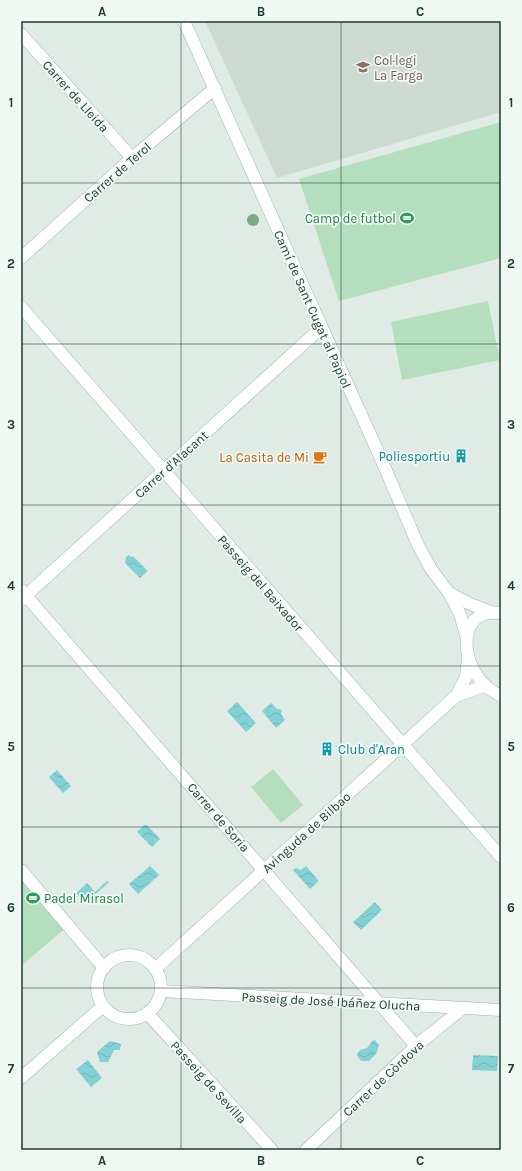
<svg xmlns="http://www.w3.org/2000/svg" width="522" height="1171" font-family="Karla,sans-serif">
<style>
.built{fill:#cddbd3}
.grass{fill:#b5dfbc}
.water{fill:url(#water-waves)}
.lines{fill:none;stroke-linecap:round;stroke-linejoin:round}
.street-casing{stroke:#a2b3ab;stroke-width:13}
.secondary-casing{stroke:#9fbbae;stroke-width:13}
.street{stroke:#fff;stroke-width:12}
.secondary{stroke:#fff;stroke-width:12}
.tree{fill:#79ab88}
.grid{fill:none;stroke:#1f3c31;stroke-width:1;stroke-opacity:0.55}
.labels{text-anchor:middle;stroke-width:3.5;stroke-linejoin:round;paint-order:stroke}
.education-label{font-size:13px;fill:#785e54;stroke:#eff8f3;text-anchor:start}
.street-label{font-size:13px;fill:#1f3c31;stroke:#eff8f3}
.leisure-label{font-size:13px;fill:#27864d;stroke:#eff8f3;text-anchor:end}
.culture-label{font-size:13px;fill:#0d838f;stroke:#eff8f3;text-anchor:end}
.food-label{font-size:13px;fill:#c56008;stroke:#eff8f3;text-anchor:end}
.neatline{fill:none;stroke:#1f3c31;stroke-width:1.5}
.grid-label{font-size:13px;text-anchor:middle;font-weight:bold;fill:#1f3c31}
</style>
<defs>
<pattern id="water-waves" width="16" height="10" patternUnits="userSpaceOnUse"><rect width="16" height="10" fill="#82d2d5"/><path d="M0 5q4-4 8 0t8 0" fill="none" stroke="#70b5b7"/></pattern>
</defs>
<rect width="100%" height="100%" fill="#dfebe4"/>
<path class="built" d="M205,21H501V112L277,178Z"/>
<path class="grass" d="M501,122V258L339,301L299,179Z
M488,301L500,360L402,380L391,322Z
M273,769L303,805L281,823L251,787Z
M21,870L68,926L21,966Z"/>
<path class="water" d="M129,555L131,557L133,556L148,571L140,578L125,563L126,557Z
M237,702L256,723L246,732L227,711Z
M271,703L277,709L282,710L281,714L285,720L276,728L262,711Z
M57,770L71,786L63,793L49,777Z
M144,825H147L160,839L152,847L137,832Z
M150,866L159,875L138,894L129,884Z
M306,866L319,881L310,889L293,870L296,868L301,870Z
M107,881L109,882L86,903L76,893L87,883L95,892Z
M375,902L382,910L361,930L353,922Z
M375,1040L379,1045L376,1054L369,1061H361L357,1055C360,1047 364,1050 368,1047L372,1041Z
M110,1041L121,1044L120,1050H114L108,1062H100L97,1052Z
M473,1055L498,1056L497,1071L472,1070Z
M88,1060L102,1078L91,1087L76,1069Z"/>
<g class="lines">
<g class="street-casing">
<path id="street" d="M21,34L132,158
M21,258L132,158L215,88
M21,590L416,1046
M21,600L321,328
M21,870L104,968
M161,991L501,1010
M147,1013L272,1150
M306,1150L416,1046L463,1008"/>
</g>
<g class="secondary-casing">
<path id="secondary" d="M184,21L382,461L418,545L431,569L449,593L460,614L466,635
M21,307L501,857
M449,593L470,604L494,613
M501,613C462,608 460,649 476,674C482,684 491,691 501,696
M456,696L466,677L468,658
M97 987a32 32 0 1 1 64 0a32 32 0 1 1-64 0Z
M155,969L456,696L484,686
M21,1078L103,1006"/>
</g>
<use href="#street" class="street"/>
<use href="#secondary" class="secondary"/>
</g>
<circle class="tree" cx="253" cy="220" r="6"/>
<path class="grid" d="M181,21V1150M341,21V1150M21,183H501M21,344H501M21,505H501M21,666H501M21,827H501M21,988H501"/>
<defs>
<g id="school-bare" transform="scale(1.08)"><path d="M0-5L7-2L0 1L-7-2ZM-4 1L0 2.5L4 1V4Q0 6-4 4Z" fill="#8d6e63" stroke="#eff8f3" stroke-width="2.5" paint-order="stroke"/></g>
<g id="stadium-bare" transform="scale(1.08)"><path d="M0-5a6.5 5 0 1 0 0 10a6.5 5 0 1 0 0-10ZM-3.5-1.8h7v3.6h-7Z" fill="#2e9e5b" stroke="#eff8f3" stroke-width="2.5" paint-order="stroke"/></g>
<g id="building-bare" transform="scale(1.08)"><path d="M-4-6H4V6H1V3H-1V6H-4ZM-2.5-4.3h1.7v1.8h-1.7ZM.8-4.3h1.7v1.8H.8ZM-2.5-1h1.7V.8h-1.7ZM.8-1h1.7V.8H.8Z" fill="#0f9aa8" stroke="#eff8f3" stroke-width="2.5" paint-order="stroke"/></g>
<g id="cafe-bare" transform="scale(1.08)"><path d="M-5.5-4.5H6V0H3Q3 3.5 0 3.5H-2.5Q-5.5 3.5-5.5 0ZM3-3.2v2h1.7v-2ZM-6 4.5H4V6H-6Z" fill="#e8710a" stroke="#eff8f3" stroke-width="2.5" paint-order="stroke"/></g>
</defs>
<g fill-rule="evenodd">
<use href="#school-bare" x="363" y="67"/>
<use href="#stadium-bare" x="407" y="218"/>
<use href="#building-bare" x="461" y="456"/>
<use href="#cafe-bare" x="320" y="457"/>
<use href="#building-bare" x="327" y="749"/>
<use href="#stadium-bare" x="33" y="898"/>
</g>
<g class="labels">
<g class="education-label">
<text x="374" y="65">Col·legi<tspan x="374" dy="15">La Farga</tspan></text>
</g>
<g class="street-label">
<text transform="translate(76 96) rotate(48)" y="5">Carrer de Lleida</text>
<text transform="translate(117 172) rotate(-41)" y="5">Carrer de Terol</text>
<text transform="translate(313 309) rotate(66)" y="5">Camí de Sant Cugat al Papiol</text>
<text transform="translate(171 464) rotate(-42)" y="5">Carrer d'Alacant</text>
<text transform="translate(261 583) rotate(49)" y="5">Passeig del Baixador</text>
<text transform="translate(219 817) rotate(49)" y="5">Carrer de Soria</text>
<text transform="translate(306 832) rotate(-42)" y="5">Avinguda de Bilbao</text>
<text transform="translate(331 1001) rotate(3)" y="5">Passeig de José Ibáñez Olucha</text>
<text transform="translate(383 1078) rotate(-43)" y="5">Carrer de Còrdova</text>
<text transform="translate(209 1082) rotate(48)" y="5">Passeig de Sevilla</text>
</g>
<g class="leisure-label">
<text x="396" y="223">Camp de futbol</text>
<text x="44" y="903" text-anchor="start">Padel Mirasol</text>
</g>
<g class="culture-label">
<text x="450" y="461">Poliesportiu</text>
<text x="338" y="754" text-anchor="start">Club d'Aran</text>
</g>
<g class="food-label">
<text x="309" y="462">La Casita de Mi</text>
</g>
</g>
<rect width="522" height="1171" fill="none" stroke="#eff8f3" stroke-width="44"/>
<rect x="22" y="22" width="478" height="1127" class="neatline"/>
<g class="grid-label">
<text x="102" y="16">A</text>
<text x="261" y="16">B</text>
<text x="420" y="16">C</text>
<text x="11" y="107">1</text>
<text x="511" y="107">1</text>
<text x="11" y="268">2</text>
<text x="511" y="268">2</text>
<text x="11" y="429">3</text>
<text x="511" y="429">3</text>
<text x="11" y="590">4</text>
<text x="511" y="590">4</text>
<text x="11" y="751">5</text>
<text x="511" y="751">5</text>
<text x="11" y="912">6</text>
<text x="511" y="912">6</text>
<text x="11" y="1073">7</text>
<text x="511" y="1073">7</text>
<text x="102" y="1165">A</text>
<text x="261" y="1165">B</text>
<text x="420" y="1165">C</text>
</g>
</svg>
